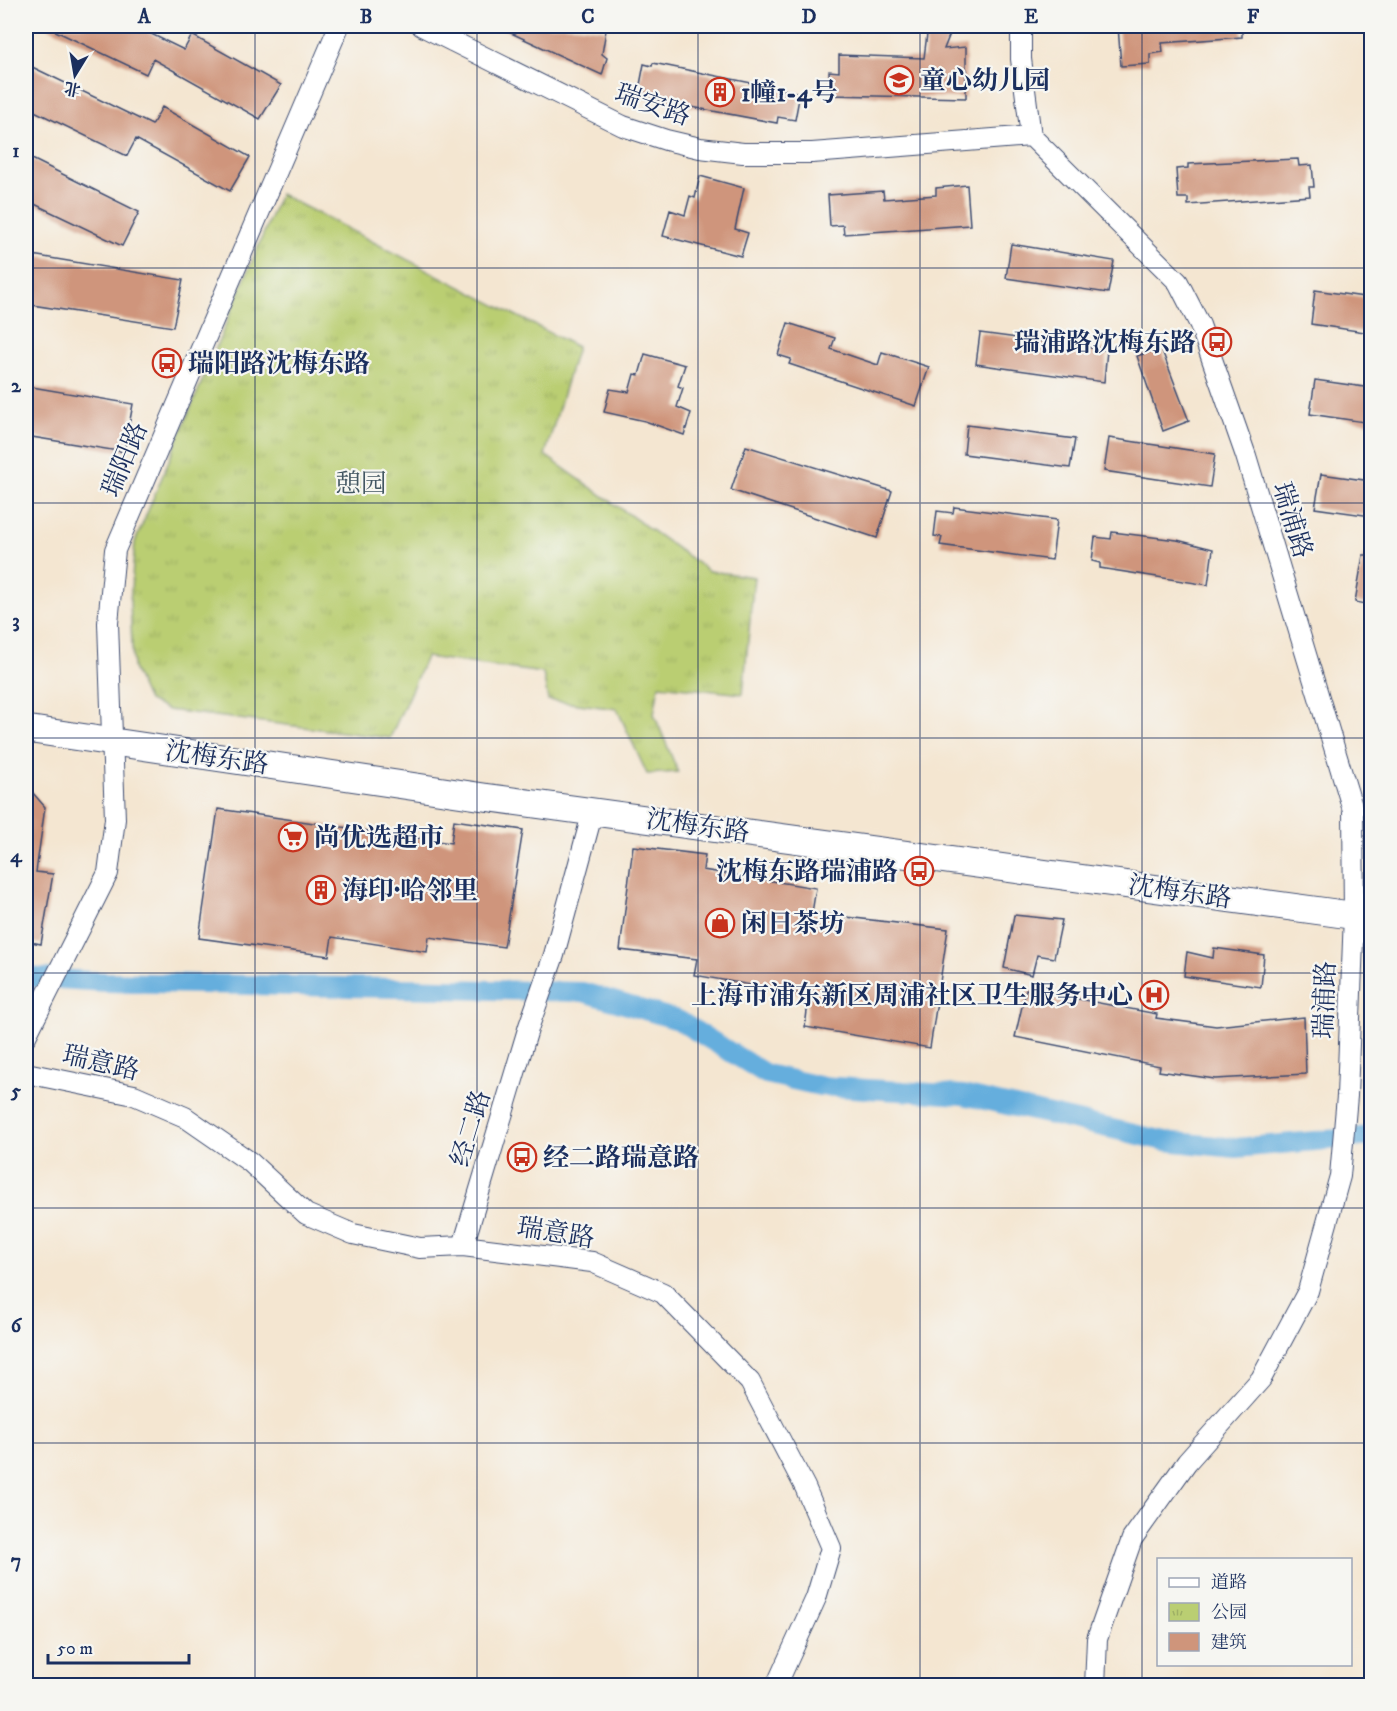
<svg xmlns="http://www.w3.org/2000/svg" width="1397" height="1711" font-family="'IM FELL DW Pica','Noto Serif SC',serif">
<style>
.park{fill:url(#park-tufts);stroke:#6a7e68;stroke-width:1.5}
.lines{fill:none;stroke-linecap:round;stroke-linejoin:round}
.canal{stroke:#65aedd;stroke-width:20}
.building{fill:#cf957b}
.street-casing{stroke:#3c4a6f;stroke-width:22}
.secondary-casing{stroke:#3c4a6f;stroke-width:29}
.street{stroke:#fff;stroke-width:20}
.secondary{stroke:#fff;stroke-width:27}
.grid{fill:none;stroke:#1b2f5e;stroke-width:1.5;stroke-opacity:0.55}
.labels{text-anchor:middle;stroke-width:4.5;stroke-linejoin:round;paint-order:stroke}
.poi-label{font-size:26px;font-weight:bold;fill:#1b2f5e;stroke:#f6f6f2;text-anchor:start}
.street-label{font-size:26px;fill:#1b2f5e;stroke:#f6f6f2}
.park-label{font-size:26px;fill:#435763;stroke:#f6f6f2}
.neatline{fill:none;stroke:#1b2f5e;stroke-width:2}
.grid-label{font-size:20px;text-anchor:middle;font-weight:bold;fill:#1b2f5e}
</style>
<defs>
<pattern id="park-tufts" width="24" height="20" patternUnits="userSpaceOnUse" patternTransform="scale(1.5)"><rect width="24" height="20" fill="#bace72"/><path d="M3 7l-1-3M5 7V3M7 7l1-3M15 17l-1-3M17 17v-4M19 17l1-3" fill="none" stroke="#9fb165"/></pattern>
</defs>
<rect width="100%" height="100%" fill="#f6f6f2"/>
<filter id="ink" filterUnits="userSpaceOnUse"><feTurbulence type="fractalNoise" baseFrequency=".0167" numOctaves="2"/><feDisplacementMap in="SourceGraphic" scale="12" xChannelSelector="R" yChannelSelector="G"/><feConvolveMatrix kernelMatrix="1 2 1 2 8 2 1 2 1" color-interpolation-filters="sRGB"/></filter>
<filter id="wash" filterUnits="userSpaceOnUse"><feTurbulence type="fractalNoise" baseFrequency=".008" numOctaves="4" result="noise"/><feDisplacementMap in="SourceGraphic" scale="24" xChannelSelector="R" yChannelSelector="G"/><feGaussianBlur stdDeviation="1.35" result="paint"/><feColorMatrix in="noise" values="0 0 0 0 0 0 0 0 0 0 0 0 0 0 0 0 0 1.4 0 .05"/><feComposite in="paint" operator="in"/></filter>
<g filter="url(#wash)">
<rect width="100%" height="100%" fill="#f4e6d1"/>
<path class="park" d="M280,194L577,347L545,455L709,571L754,577L743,694L659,685L654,714L678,772L647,774L617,709L548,700L543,673L426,657L390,738L168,710L148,701L133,668L130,601L135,542Z"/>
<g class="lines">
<path class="canal" d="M26,977L106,982L583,992L678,1020L766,1074L820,1086L963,1095L1165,1141L1236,1148L1372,1136"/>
</g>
<g id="blocks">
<path class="building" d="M45,26H135L184,50L192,35L281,85L260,119L153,59L146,74Z
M496,26H576L606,30L602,54L607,58L602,75Z
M928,26H953L944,49L966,47V98L830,95L829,71L839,72V55L924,58Z
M1118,26H1242V37L1162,43L1163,52L1150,54V64L1121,66Z
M653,63L800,93L795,120L778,117L777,123L643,98L644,91L639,90L644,64L652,66Z
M26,64L152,125L162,107L250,157L230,191L136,139L127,156L26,107Z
M26,156L139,212L122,246L26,200Z
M1298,159L1299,166L1312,165L1314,187H1309L1310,196L1188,205V198H1178L1176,169L1188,168V164Z
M700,176L744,188L735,229L748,233L741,256L663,236L670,210L685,215L690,196L695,198Z
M967,185L970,225L844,234L843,225L830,226L828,195L883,191L884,199L936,195V188Z
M1011,244L1114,261L1108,293L1006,278Z
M26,254L183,280L173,327L26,304Z
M1315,290L1371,298V333L1311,324Z
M788,323L835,338L831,349L878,365L882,352L929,367L916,406L789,364L791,359L778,355Z
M980,333L1107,350L1104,382L976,364Z
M1161,348L1189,421L1163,431L1137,356Z
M645,354L685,365L678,386L683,388L677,407L691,413L684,435L645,421L604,412L610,389L629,392L634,374L639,375Z
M1315,380L1371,388V423L1310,414Z
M26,386L133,404L124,452L26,436Z
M967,425L1075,439L1070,468L964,454Z
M1109,438L1215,454L1210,487L1104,471Z
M746,446L892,491L877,538L731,490Z
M1321,474L1371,481V516L1315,508Z
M954,507L1057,520L1052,560L940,545L942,537L934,536L937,511L953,513Z
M1112,532L1177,540L1213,549L1208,585L1100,568V563L1092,561L1095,537L1111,539Z
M1363,555H1371V605L1355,602Z
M26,785L45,807L36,872L53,874L41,944L26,941Z
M218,809L451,843L454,820L523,830L504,947L429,937L427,952L332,937L329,956L199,938Z
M633,846L705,855L703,870L816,888L812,913L948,929L930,1048L805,1027L809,995L694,975L697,959L620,950Z
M1014,915L1062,920L1054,958L1037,955L1032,975L1004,968Z
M1214,948L1264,955L1261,987L1184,976L1187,952L1213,958Z
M1026,989L1157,1014L1156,1018L1216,1026L1304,1017L1306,1074L1215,1079L1159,1071L1160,1066L1015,1037Z"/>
</g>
</g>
<g filter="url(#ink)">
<use href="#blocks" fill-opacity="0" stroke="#3c4a6f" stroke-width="1.5"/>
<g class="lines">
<g class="street-casing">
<path id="street" d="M422,26L623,126L666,140L700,148L743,153H812L1031,136
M1021,26V59L1031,136L1178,282L1200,325L1246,456L1353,810L1354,915L1347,1096L1340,1176L1308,1291L1261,1379L1187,1462L1132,1539L1097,1639L1095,1686
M26,1036L108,873L115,819L108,623L115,550L339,26
M26,1073L134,1095L185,1117L250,1162L306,1214L353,1234L420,1248L463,1246L592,1262L663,1293L750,1382L805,1487L831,1548L816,1598L776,1686
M463,1246L529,1026L554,955L593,811"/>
</g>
<g class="secondary-casing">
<path id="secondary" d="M26,729L484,797L1372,918"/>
</g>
<use href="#street" class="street"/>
<use href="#secondary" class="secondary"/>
</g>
</g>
<path class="grid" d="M255,26V1686M477,26V1686M698,26V1686M920,26V1686M1142,26V1686M26,268H1372M26,503H1372M26,738H1372M26,973H1372M26,1208H1372M26,1443H1372"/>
<defs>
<g id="school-ring" transform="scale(1.5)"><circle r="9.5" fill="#f6f6f2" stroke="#c8321e" stroke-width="1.5"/><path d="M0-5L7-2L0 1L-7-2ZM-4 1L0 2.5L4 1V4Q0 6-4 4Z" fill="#c8321e"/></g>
<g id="building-ring" transform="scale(1.5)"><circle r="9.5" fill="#f6f6f2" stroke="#c8321e" stroke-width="1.5"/><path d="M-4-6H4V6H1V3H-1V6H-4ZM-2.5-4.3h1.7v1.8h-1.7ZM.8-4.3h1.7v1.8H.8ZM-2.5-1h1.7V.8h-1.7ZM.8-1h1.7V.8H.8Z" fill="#c8321e"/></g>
<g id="bus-ring" transform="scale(1.5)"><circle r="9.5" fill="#f6f6f2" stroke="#c8321e" stroke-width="1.5"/><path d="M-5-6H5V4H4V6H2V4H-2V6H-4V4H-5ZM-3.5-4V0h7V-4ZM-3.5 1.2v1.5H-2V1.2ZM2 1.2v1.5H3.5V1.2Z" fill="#c8321e"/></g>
<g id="supermarket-ring" transform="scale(1.5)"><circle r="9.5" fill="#f6f6f2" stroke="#c8321e" stroke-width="1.5"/><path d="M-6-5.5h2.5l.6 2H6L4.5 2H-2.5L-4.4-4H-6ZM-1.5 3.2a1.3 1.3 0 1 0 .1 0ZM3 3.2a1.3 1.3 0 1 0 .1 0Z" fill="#c8321e"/></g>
<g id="shop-ring" transform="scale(1.5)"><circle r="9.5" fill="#f6f6f2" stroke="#c8321e" stroke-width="1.5"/><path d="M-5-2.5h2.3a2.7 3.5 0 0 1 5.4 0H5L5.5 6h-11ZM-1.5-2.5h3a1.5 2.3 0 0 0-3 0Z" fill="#c8321e"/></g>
<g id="hospital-ring" transform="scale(1.5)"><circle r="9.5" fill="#f6f6f2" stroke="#c8321e" stroke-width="1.5"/><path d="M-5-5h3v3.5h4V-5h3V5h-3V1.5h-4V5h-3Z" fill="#c8321e"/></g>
</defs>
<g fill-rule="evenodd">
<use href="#school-ring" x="899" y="80"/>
<use href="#building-ring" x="720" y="92"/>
<use href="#bus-ring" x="1217" y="342"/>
<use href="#bus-ring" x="167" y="363"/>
<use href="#supermarket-ring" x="293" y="837"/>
<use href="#bus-ring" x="919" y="871"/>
<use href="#building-ring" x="321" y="890"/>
<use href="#shop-ring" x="720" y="923"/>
<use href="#hospital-ring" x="1154" y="995"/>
<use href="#bus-ring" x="522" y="1157"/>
</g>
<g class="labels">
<g class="poi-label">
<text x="920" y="89">童心幼儿园</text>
<text x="741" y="101">1幢1-4号</text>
<text x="1196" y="351" text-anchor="end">瑞浦路沈梅东路</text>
<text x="188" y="372">瑞阳路沈梅东路</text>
<text x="314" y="846">尚优选超市</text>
<text x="898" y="880" text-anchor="end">沈梅东路瑞浦路</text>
<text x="342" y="899">海印·哈邻里</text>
<text x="741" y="932">闲日茶坊</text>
<text x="1133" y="1004" text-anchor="end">上海市浦东新区周浦社区卫生服务中心</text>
<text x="543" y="1166">经二路瑞意路</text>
</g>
<g class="street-label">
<text transform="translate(653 104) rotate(19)" y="9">瑞安路</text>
<text transform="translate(124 459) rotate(-67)" y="9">瑞阳路</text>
<text transform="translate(1293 520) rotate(73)" y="9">瑞浦路</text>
<text transform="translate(217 757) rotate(8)" y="9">沈梅东路</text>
<text transform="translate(698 825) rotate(8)" y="9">沈梅东路</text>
<text transform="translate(1180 891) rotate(8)" y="9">沈梅东路</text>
<text transform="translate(1324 1000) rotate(-88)" y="9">瑞浦路</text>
<text transform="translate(101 1062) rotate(13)" y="9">瑞意路</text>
<text transform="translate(470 1128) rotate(-73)" y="9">经二路</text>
<text transform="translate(556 1232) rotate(9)" y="9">瑞意路</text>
</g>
<g class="park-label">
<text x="361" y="492">憩园</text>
</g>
</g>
<rect width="1397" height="1711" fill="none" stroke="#f6f6f2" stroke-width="66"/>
<rect x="1157" y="1558" width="195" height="108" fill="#f6f6f2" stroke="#9ea6b7" stroke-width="1.5"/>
<rect x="1169" y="1578" width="30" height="9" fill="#ffffff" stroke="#9ea6b7" stroke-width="1.5"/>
<text x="1211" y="1588" font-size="18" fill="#1b2f5e">道路</text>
<rect x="1169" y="1603" width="30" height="18" fill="url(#park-tufts)" stroke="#9ea6b7" stroke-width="1.5"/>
<text x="1211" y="1618" font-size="18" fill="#1b2f5e">公园</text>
<rect x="1169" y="1633" width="30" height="18" fill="#cf957b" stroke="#9ea6b7" stroke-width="1.5"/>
<text x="1211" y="1648" font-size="18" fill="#1b2f5e">建筑</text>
<g transform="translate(75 75) rotate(191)" stroke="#f6f6f2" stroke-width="4.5" paint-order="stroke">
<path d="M0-4.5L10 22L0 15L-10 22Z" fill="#1b2f5e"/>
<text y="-9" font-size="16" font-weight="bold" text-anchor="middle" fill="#1b2f5e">北</text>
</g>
<path d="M48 1654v9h141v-9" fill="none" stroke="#1b2f5e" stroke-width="3"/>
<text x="57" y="1654" font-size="18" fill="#1b2f5e" stroke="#f6f6f2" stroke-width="4.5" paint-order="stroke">50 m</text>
<rect x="33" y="33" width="1331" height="1645" class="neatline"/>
<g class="grid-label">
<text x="144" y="23">A</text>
<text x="366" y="23">B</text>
<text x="588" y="23">C</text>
<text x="809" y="23">D</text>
<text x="1031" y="23">E</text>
<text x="1253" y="23">F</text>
<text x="16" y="157">1</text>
<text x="16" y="392">2</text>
<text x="16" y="627">3</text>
<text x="16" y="862">4</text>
<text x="16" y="1097">5</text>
<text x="16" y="1332">6</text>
<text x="16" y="1567">7</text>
</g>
</svg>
